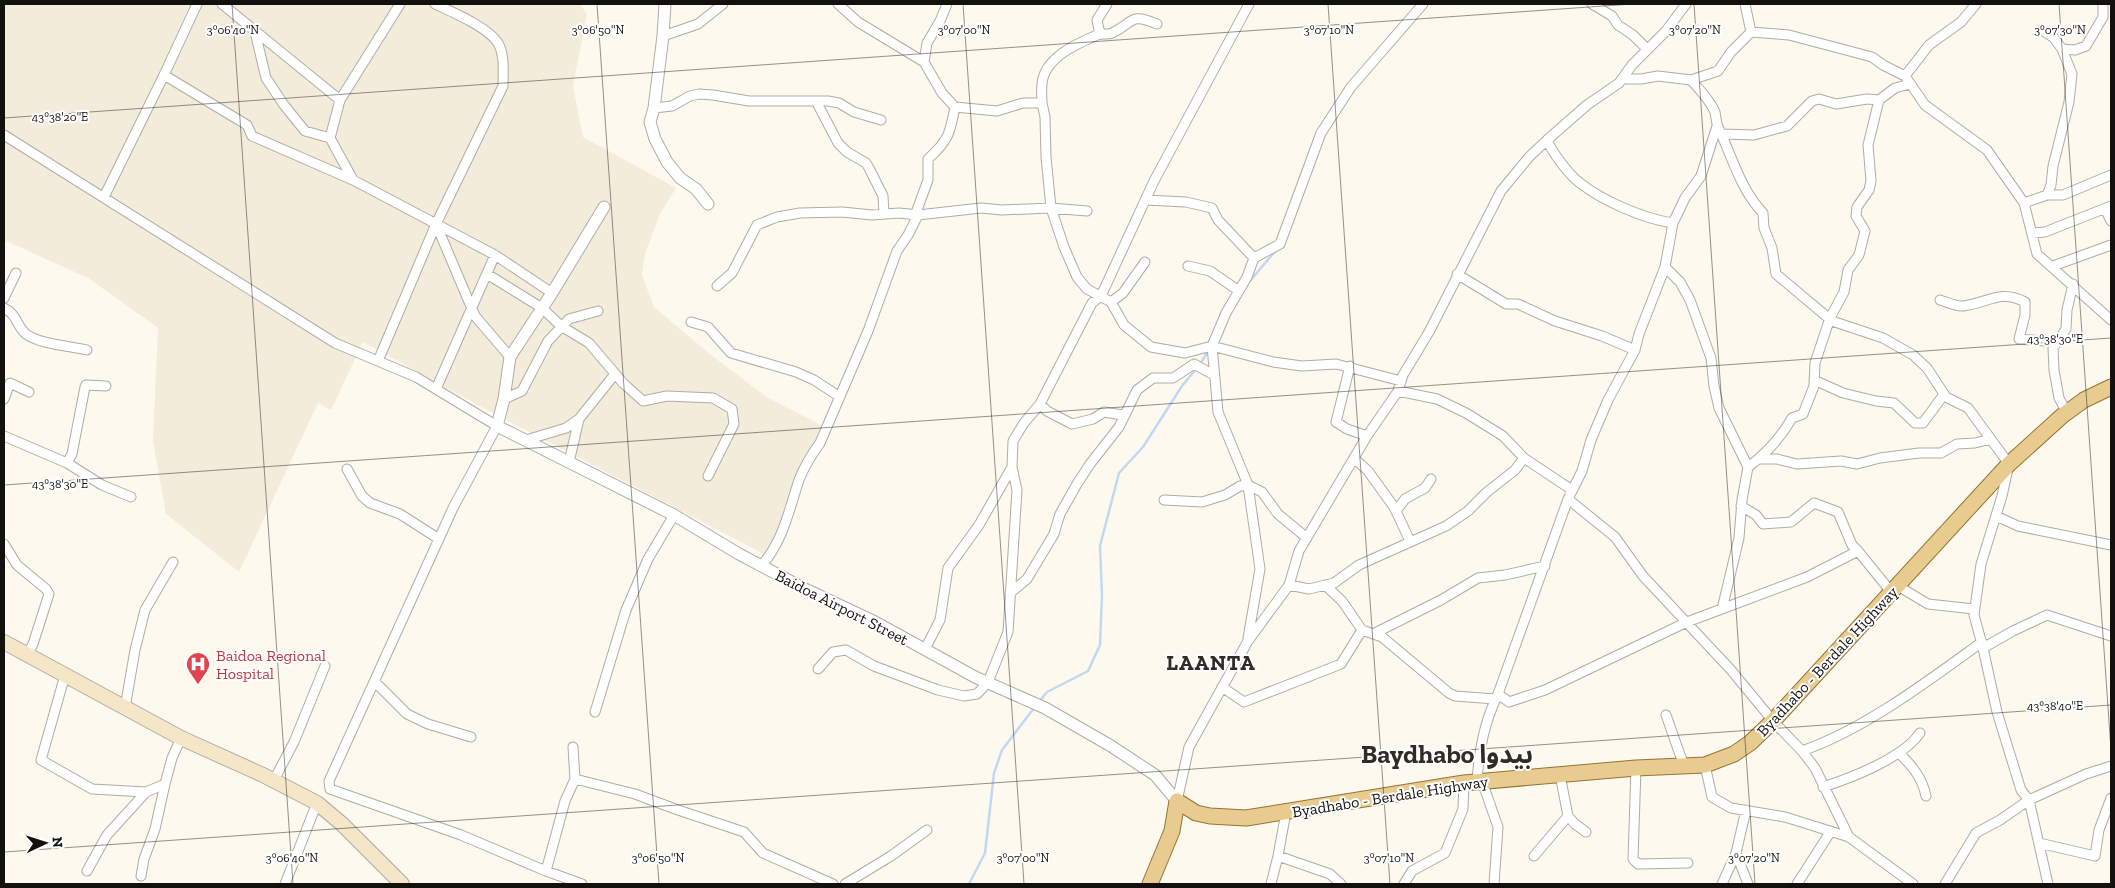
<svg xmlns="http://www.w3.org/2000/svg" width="2115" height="888" font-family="'Zilla Slab','Noto Sans Arabic',serif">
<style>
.built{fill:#f4ecdb}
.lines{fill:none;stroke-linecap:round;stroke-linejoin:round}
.stream{stroke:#c0d9f3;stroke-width:2.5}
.minor-casing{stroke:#b1aca3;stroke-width:11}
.tertiary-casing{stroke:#b1aca3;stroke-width:13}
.secondary-casing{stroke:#b1aca3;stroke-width:16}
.primary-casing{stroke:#947431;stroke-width:17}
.minor{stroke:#fff;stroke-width:9}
.tertiary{stroke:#fff;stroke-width:11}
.secondary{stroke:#f4e6c7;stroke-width:14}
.primary{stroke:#e8cc8f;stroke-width:15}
.ticks{fill:none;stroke:#13110e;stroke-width:1;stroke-opacity:0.45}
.labels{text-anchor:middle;stroke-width:4;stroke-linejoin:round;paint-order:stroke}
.street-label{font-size:16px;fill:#13110e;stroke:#fff}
.health-label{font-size:16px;fill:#be3a42;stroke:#fff;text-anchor:start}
.district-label{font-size:21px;font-weight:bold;letter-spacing:1px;fill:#302c25;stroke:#fff}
.town-label{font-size:26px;font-weight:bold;fill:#302c25;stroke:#fff}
.ticks-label{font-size:12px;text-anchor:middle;fill:#13110e;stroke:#fff;stroke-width:4;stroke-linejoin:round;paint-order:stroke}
</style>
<rect width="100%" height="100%" fill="#fef9ef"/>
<path class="built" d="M4,4H580L587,14L573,86L583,137L676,188L660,214L645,254L642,275L654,307L711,355L768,398L823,426L817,441L810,449L790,499V505L766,555L485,409L363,342L331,410L318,403L239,572L166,514L153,442L158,328L88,278L4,240Z"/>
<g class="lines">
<path class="stream" d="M1250,281L1277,249
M1200,364L1209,350
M1039,702L1047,692L1088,671L1100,645L1102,595L1100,546L1119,473L1143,447L1182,386L1196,369
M969,884L985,853L994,773L1002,750L1034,708"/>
<g class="minor-casing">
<path id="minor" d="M197,4L164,75L247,125L252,136L353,180L495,255L552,293
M222,4L340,100
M838,4L858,22L924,62L942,93L955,107L997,111L1023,103H1042L1045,117L1046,157L1051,208L1064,247L1077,277L1087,289L1111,302L1124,325L1151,347L1185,353L1212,346L1273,362L1302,366L1336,364L1401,381
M1592,4L1612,16L1618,25L1633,35L1647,49
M2042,30L2054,38L2062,49L2072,74L2069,102L2053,166L2051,185L2047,195
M255,32L266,78L284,105L305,131L330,138
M1751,32L1789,35L1872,57L1883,65L1905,76L1925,105L1987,150L2024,203L2037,254L2111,320
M1100,34L1097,20L1107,4
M663,36L698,24L723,4
M2062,49L2075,50L2086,46L2103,17V4
M924,62L927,43L940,21L947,4
M1905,76L1929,45L1961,22L1976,4
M1624,79H1641L1658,76L1691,80C1699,89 1710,100 1715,112C1716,117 1716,122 1718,127C1732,156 1740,189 1763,213L1764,228L1772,248L1776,274L1832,321L1883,338L1913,355L1927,368L1946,397L1968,408L2009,464L2002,496L1981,564L1974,615L1983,648L1997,712L2021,790L2029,800L2048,884
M1691,80L1718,71L1731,52L1751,32L1745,4
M816,101L838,143L847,152L866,163L869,168L883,196L884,214
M1042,103C1042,97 1041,90 1042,84C1044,58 1076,44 1097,35C1102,33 1108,35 1112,33C1134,23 1129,12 1157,24
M654,108L672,106L690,96L699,94L713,95L749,101H828L839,103L854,112L881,120
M1723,134L1754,135L1787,126L1812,101L1819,99L1836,104L1867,99L1879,100
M4,135L335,343L416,377L497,426L453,508L329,781L330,789L461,835L546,871L582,884
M1547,140C1552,152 1569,175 1580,183C1603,201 1644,219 1673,223
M353,180L330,138L340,100L400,4
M104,197L164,75
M1145,200L1186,202L1212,208L1218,220L1254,258
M2024,203L2047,195H2063L2111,175
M2105,209L2111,221
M436,224L475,316L510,357
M2032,233L2045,232L2111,206
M1188,266L1210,271L1239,291
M2053,266L2111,245
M1665,267L1680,282L1690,300L1711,358L1714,386L1719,408L1748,467L1742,500L1739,538L1722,609
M487,274L542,308L561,326L589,343L623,383L643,401L667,396L713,398L732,409L734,424L708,476
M1457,274L1506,304H1518L1555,321L1602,336L1635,350
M717,286L732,273L757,225L777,217L800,213L842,212L872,215L899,213L918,215L981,208L1002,210L1051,208L1087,211
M4,298L16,273
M1940,300C1947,302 1957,307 1963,306C1988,303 2000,289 2025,302V315L2019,339L2058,342
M1111,302L1123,293L1145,262
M4,308C18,315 16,326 26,334C39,344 70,346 87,350
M691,322L708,327L731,353L796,372L814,380L840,397
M378,361L436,224L503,86C503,73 505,55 498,43C488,27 452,12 435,4
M1350,366L1336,422L1347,429L1367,436
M1814,380L1843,393L1876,401L1894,403L1915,423H1923L1942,397H1946
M436,389L495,255
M1398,391L1437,399L1466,413L1503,436L1524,458L1572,490
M4,399L10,383L29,392
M504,399L522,391L548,341L569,319L598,311
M1040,404L1047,411L1072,424L1093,419L1104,412L1123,415
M2067,413L2059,398L2054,370L2053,348L2066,329L2067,310L2073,284
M4,436L67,463L102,485L131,497
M526,440L566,428L579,419L615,374
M1354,458L1368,471L1394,507L1410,541
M1759,459H1777L1797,464L1841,461L1857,464L1880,458L1919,453H1941L1957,444L1975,443L1991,439
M569,462L579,419
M67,463L72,454L85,387L86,385L106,386
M1748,467C1767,453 1780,439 1792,418L1803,414L1814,386L1815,363L1830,318L1844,292L1848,270L1859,255L1865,231L1856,216L1857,207L1869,190L1871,181L1868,145L1879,100L1895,88L1910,84
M347,469L362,496L370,503L400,514L439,539
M1568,499L1615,537L1643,576L1731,670L1773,721L1802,751L1815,768L1849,837
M1164,500L1202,502L1225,495L1240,486L1248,485L1262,492L1278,514L1307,538
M1741,506L1756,515L1763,524L1791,522L1814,503L1838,512L1852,545L1858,551
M1396,511L1405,499L1425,488L1431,479
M1996,516L2018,526L2111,545
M4,544L17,565L46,589L49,594L33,644L27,655
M761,566C783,542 789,510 799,480C804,467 812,454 820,443L868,331L897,251L908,235L918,215L917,210L928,180V159C949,140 950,133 955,107
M1289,585L1309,589L1334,583L1359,565L1446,526L1468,511L1487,492L1515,470L1524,458
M1325,585L1342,601L1362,630L1382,637L1449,693L1455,696L1495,699
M1898,586L1928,604L1974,609
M1010,593L1027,579L1054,534L1060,514L1077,484L1090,464L1119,427L1137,390L1153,378H1173L1194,364L1214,375
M1373,634L1441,600L1478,578L1505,575L1545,566
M1248,638L1260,569L1248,485L1218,412L1212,346L1226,313L1247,277L1254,258L1280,244L1321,133L1351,87L1423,4
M1983,648L2013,631L2047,615L2111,636
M925,649L940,620L948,568L979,525L1012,467L1013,441L1024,423L1040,404L1092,303L1101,296L1154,181L1249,4
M818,669L833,652L846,650L874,666L938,690L964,696L977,694L988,682L1008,632L1017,490L1012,467
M65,675L41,760L92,789L146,792L165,784L172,758L181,738
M375,682L407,714L428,724L471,737
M1222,687L1244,702L1341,664L1362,630
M1498,694L1509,702L1545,690L1687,622L1807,577L1858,551L1892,593
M125,708L135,650L145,610L173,562
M595,712L626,610L648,559L674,515
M1666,715L1684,766
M573,747L575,779L635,794L678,810L744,832L763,853L833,884
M1802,751C1865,729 1928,681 1982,642
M1899,753C1912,766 1922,777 1926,796
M1705,765L1712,797L1731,808L1785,817L1849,837L1913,884
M1636,768L1633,859L1638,864L1688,863
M274,780L294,742L325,666
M1823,787C1851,778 1903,758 1920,733
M1177,801L1189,747L1248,641L1289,585L1299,551L1367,436L1398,391L1403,375L1429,332L1501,191L1529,157L1547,140L1587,105L1619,83L1632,65L1666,31L1686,4
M1568,816L1575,824L1586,832
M2039,843L2095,856L2099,830L2111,798
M1736,853L1748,884
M1278,856L1330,874L1341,884
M1534,856L1568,816L1560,775
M87,871L107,835L146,792
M546,871L565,801L575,779
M141,876L144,859L155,829L165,784
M285,884L317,803
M845,884L891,856L927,830
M1271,884L1278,856L1286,812
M1404,884L1412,871L1445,853L1463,809L1464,783
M1494,884L1498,827L1484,787L1477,782C1479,750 1484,723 1498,694L1568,499L1582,471L1591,440L1608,400L1635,350L1639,334L1665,267L1673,223L1685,198L1701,176L1717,126
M1722,884L1736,853L1746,810
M1797,884L1831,831
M1945,884L1976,833L2000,820L2029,800L2086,774L2111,766"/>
</g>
<g class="tertiary-casing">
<path id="tertiary" d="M665,4L663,36L654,108L650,122L655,139L667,162L680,178L696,189L708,204
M604,207L552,293L510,357L504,399L497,426L674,515L739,554L805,589L875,622L975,677L1045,708L1111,746L1155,775L1177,801"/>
</g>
<g class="secondary-casing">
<path id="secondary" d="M4,642L181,738L263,775L317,803L342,824L402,884"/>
</g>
<g class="primary-casing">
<path id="primary" d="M1150,884L1172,831L1177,801L1196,813L1210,816L1246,818L1464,783L1636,768L1705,765L1734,754L1750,743L1773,721L2009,464L2062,416L2084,400L2111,387"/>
</g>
<use href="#minor" class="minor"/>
<use href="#tertiary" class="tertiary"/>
<use href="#secondary" class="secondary"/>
<use href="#primary" class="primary"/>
</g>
<path class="ticks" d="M232,4L293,884M597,4L659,884M963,4L1024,884M1328,4L1390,884M1694,4L1755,884M2059,4L2111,750M4,118L1632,4M4,485L2111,338M4,852L2111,705"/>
<defs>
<g id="hospital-pin" transform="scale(1.25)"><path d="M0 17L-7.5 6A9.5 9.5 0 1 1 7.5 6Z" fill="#e0444e" stroke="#fff"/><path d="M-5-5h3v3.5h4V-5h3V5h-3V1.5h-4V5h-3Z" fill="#fff"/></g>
</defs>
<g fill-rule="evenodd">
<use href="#hospital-pin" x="198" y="664"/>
</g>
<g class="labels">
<g class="street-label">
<text transform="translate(842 607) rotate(27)" y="6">Baidoa Airport Street</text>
<text transform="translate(1827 661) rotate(-47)" y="6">Byadhabo - Berdale Highway</text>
<text transform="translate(1390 796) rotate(-9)" y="6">Byadhabo - Berdale Highway</text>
</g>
<g class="health-label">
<text x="216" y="661">Baidoa Regional<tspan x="216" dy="18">Hospital</tspan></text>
</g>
<g class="district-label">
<text x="1211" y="670">LAANTA</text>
</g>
<g class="town-label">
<text x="1447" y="763">Baydhabo بيدوا</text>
</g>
</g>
<g class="ticks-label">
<text x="233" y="34">3°06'40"N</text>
<text x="598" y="34">3°06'50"N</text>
<text x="964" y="34">3°07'00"N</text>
<text x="1329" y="34">3°07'10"N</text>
<text x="1695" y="34">3°07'20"N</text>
<text x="2060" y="34">3°07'30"N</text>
<text x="60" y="121">43°38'20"E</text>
<text x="2055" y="343">43°38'30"E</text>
<text x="60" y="488">43°38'30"E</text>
<text x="2055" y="710">43°38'40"E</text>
<text x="292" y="862">3°06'40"N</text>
<text x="658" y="862">3°06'50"N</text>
<text x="1023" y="862">3°07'00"N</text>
<text x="1389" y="862">3°07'10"N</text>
<text x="1754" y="862">3°07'20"N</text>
</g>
<rect width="2115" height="888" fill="none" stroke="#13110e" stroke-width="10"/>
<g transform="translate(45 843) rotate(86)" stroke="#ffffff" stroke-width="4" paint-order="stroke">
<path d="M0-4L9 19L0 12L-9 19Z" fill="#13110e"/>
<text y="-8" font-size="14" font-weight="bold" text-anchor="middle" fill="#13110e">N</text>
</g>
</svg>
